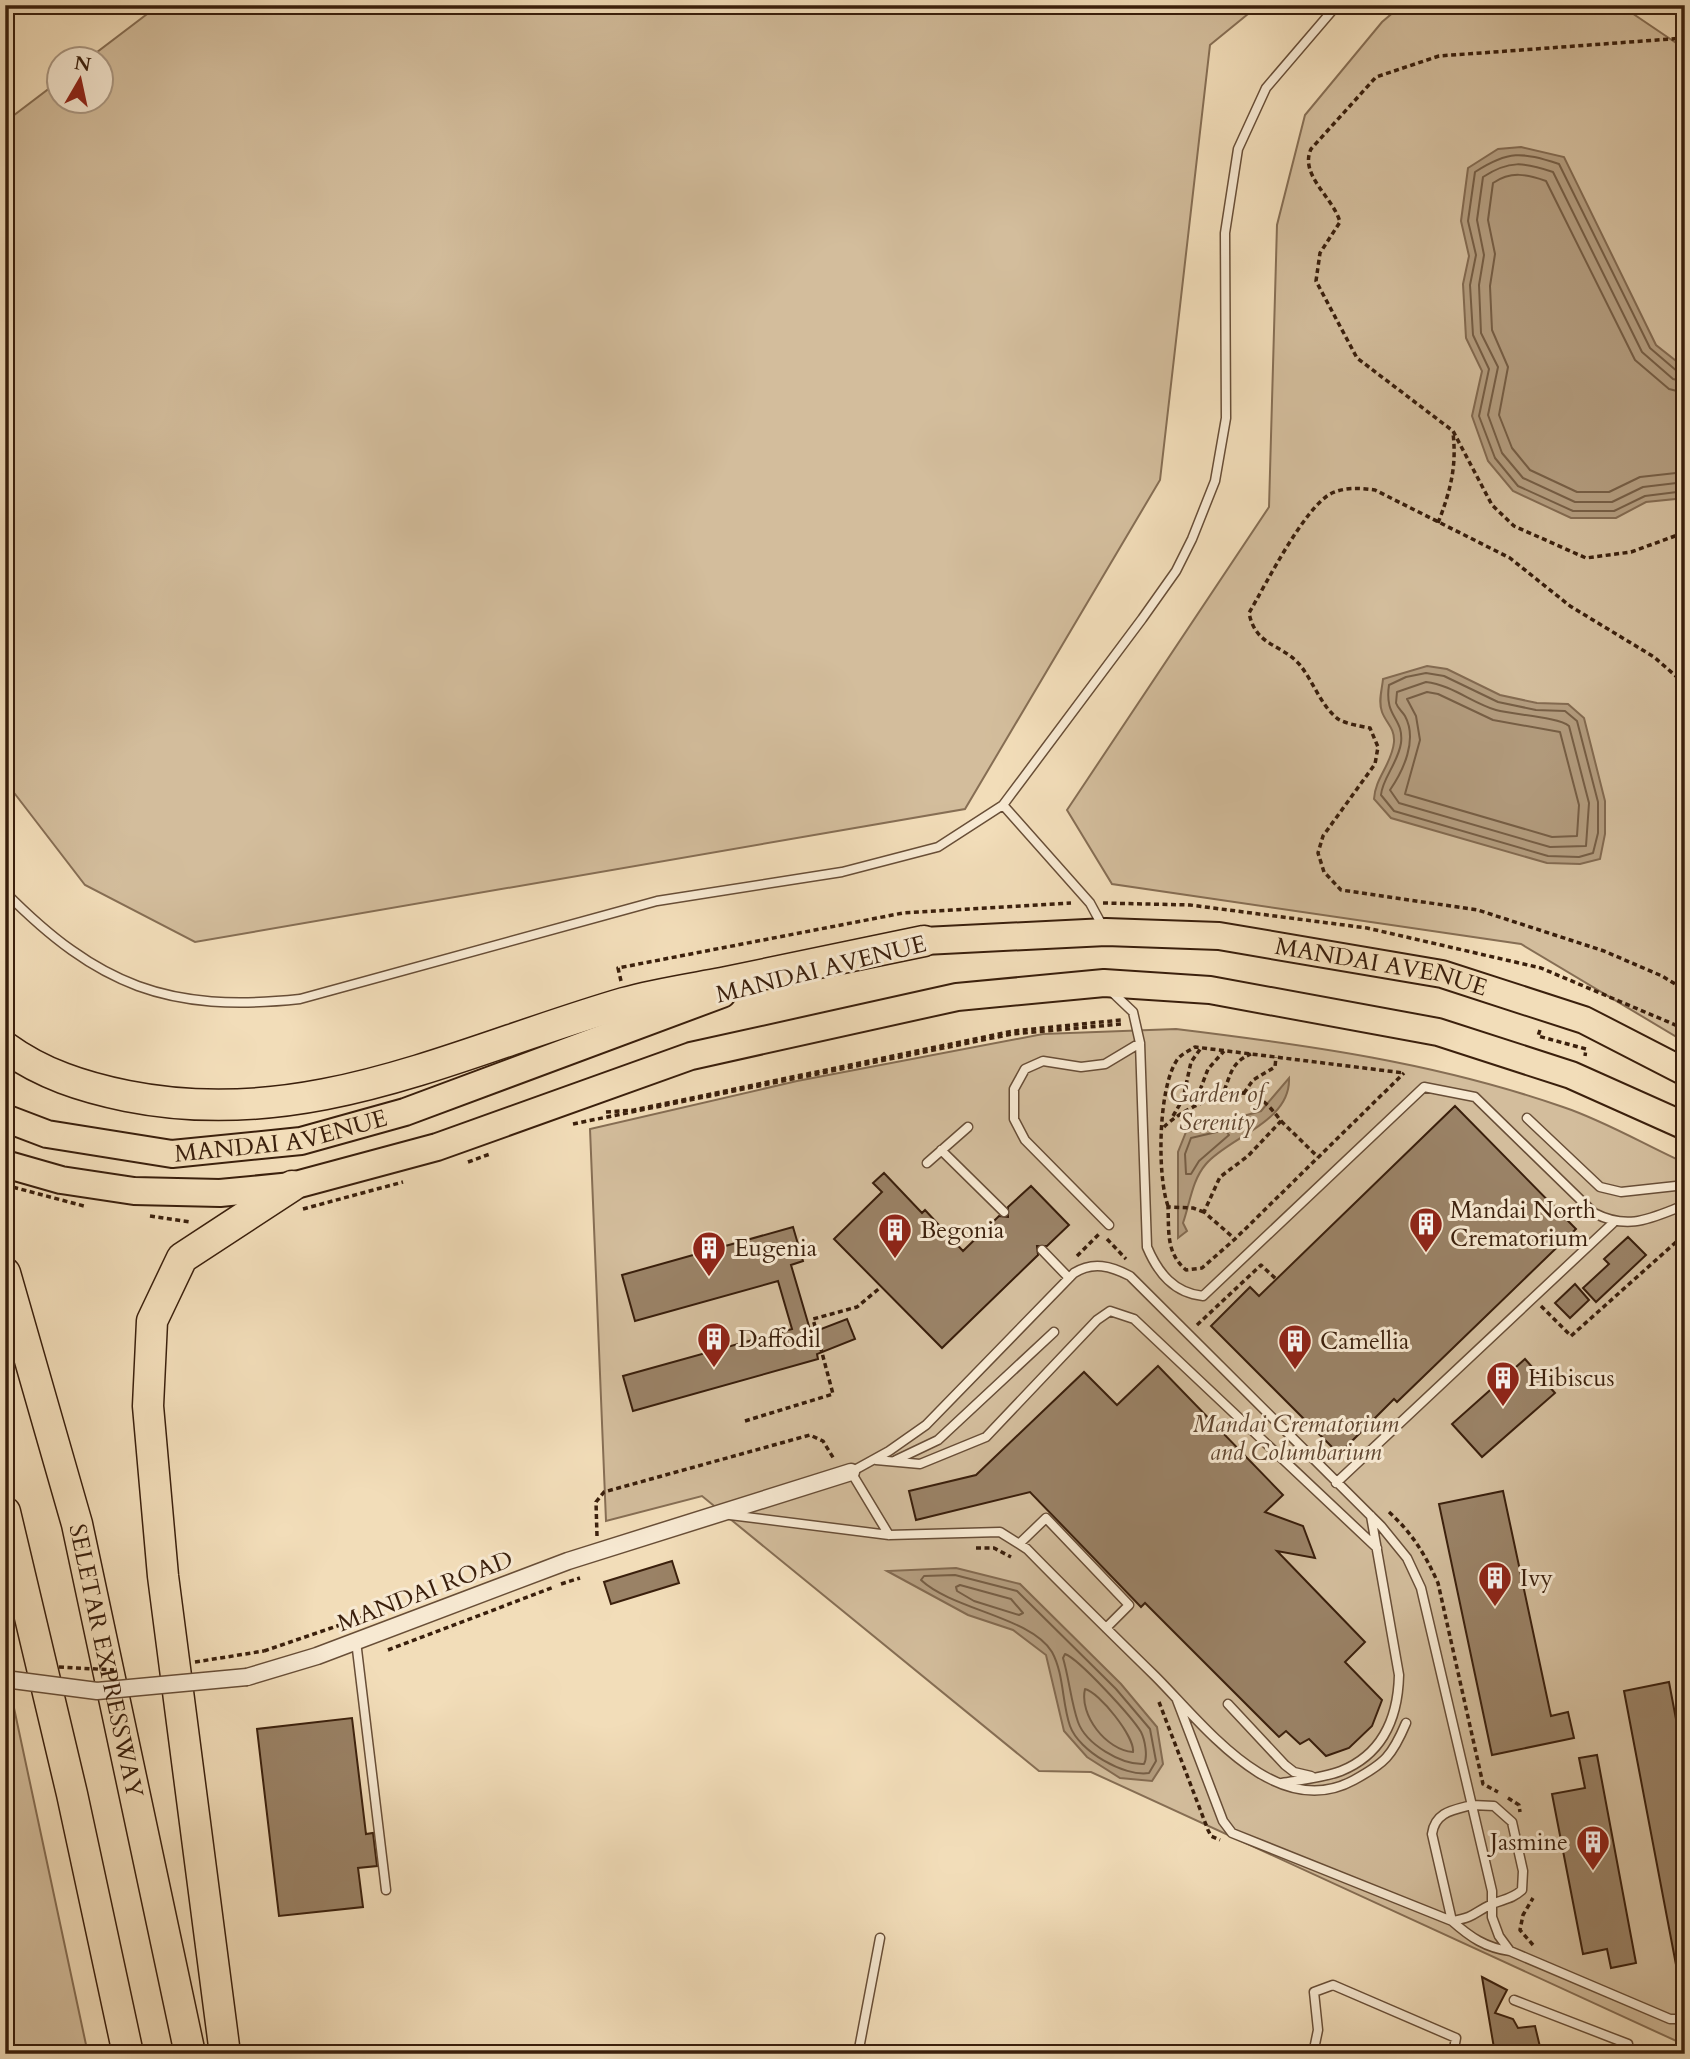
<svg xmlns="http://www.w3.org/2000/svg" width="1690" height="2059" font-family="Cardo,serif">
<style>
.green{fill:#d3bd9c;stroke:#866e54;stroke-width:2}
.water{fill:#b39c7e;stroke:#836a50;stroke-width:2}
.lines{fill:none;stroke-linecap:round;stroke-linejoin:round}
.shore{stroke:#765e45;stroke-width:2}
.building{fill:#9a8266;stroke:#3a1f0c;stroke-width:2}
.lane-casing{stroke:#684e37;stroke-width:11}
.street-casing{stroke:#684e37;stroke-width:19}
.primary-casing{stroke:#3a1f0c;stroke-width:30}
.highway-casing{stroke:#3a1f0c;stroke-width:33}
.path{stroke:#3a1f0c;stroke-width:3.5;stroke-dasharray:5 3.5;stroke-linecap:butt}
.lane{stroke:#f7e9d2;stroke-width:8}
.street{stroke:#f7e9d2;stroke-width:16}
.primary{stroke:#f2ddb9;stroke-width:26}
.highway{stroke:#f2ddb9;stroke-width:30}
.street-bridge-casing{stroke:#684e37;stroke-width:19;stroke-linecap:butt}
.path-bridge{stroke:#3a1f0c;stroke-width:3.5;stroke-dasharray:5 3.5;stroke-linecap:butt}
.street-bridge{stroke:#f7e9d2;stroke-width:16}
.labels{text-anchor:middle;stroke-width:6;stroke-linejoin:round;paint-order:stroke}
.street-label{font-size:24px;fill:#3a1f0c;stroke:#f7e9d2}
.park-label{font-size:24px;font-style:italic;fill:#604630;stroke:#f7e9d2}
.poi-label{font-size:24px;fill:#3a1f0c;stroke:#f7e9d2;text-anchor:start}
</style>
<rect width="100%" height="100%" fill="#f2ddb9"/>
<filter id="stains"><feTurbulence type="fractalNoise" baseFrequency=".00286" numOctaves="4"/><feColorMatrix values="0 0 0 0 .2 0 0 0 0 .09 0 0 0 0 .02 0 0 0 .5 -.17"/></filter>
<radialGradient id="worn" r=".72"><stop offset=".6" stop-color="#630" stop-opacity="0"/><stop offset="1" stop-color="#630" stop-opacity=".3"/></radialGradient>
<path class="green" d="M159,5H1259L1210,45L1160,480L965,809L195,942L85,885L5,781V122L59,81L60,102H102V60L88,59Z
M1402,5H1620L1685,49V1042L1521,944L1112,884L1067,810L1269,507L1277,225L1305,115L1382,22Z
M1176,1029C1308,1045 1437,1063 1563,1107C1605,1121 1645,1145 1685,1163V2045L1091,1772L1039,1771L702,1496L606,1521L590,1129L797,1081L1043,1034Z
M5,1666L88,2054H5Z"/>
<path class="water" d="M1521,147L1564,157L1656,345L1685,368V498L1646,502L1616,518H1571L1513,491L1488,461L1472,416L1482,371L1466,338L1463,284L1469,256L1461,221L1468,168L1498,149Z
M1427,666L1447,669L1500,695L1537,703L1568,704L1584,718L1605,801V834L1600,859L1580,864L1547,863L1391,818L1374,799C1375,778 1392,764 1394,742C1395,728 1386,723 1382,712C1378,701 1382,690 1383,679Z
M1289,1078C1291,1122 1229,1137 1206,1164C1192,1180 1190,1203 1183,1223L1187,1231L1178,1238V1152L1186,1132L1261,1111Z
M956,1568L1020,1584L1121,1684L1157,1727L1163,1764L1152,1781L1120,1778L1087,1757L1064,1731L1046,1655L1013,1630L968,1615L887,1571Z"/>
<g class="lines">
<path class="shore" d="M1685,373L1678,372L1650,348L1559,164C1521,152 1509,150 1475,172L1468,221L1476,255L1470,285L1473,335L1489,369L1479,416L1495,458L1518,486L1573,511H1614L1645,496L1685,491
M1685,382L1673,379L1642,352L1553,172C1524,162 1509,160 1483,177L1477,220L1484,255L1479,285L1481,333L1498,367L1488,415L1502,453L1523,478L1575,502H1612L1643,487L1685,482
M1685,393L1669,389L1635,360L1546,181C1526,174 1511,171 1493,183L1488,220L1495,254L1490,286L1492,330L1508,367L1499,415L1512,448L1530,470L1577,492H1609L1640,477L1685,472
M1426,673L1444,676L1498,702L1536,710L1565,711L1577,721L1598,802V833L1593,853L1579,857L1548,856L1394,811L1381,795C1382,779 1398,763 1401,743C1404,717 1384,718 1389,685L1406,677Z
M1426,682C1452,685 1472,703 1496,710C1514,715 1559,717 1569,726L1589,803L1586,846L1550,847L1399,803L1390,790C1403,771 1418,740 1405,716C1402,711 1398,709 1396,703L1397,692Z
M1427,692L1438,694L1493,720L1560,732L1579,805L1577,836L1552,837L1405,794L1420,740L1416,716L1407,699Z
M1225,1130L1229,1135L1199,1161L1191,1174H1186L1185,1154L1191,1138Z
M955,1575L1017,1591L1116,1689L1150,1729L1156,1761L1149,1773C1124,1777 1079,1751 1070,1726C1062,1703 1064,1674 1052,1652C1031,1617 953,1610 921,1580L924,1576Z
M960,1585L1011,1599L1023,1613L1019,1615L974,1601L957,1591L956,1587Z
M1065,1654C1079,1659 1132,1717 1141,1732C1145,1740 1148,1757 1144,1764C1121,1765 1086,1744 1078,1722C1071,1702 1069,1678 1063,1658Z
M1085,1689C1099,1692 1135,1737 1133,1752C1106,1750 1079,1715 1085,1689Z"/>
</g>
<path class="building" d="M1455,1106L1576,1229L1397,1402L1394,1399L1339,1454L1211,1326L1250,1287L1259,1296Z
M884,1173L922,1213L925,1210L963,1251L999,1216L1008,1217V1207L1031,1186L1069,1225L1047,1246H1037L1038,1255L942,1348L834,1239L882,1192L873,1183Z
M793,1227L803,1261L791,1265L811,1333L847,1319L855,1339L817,1354L818,1359L633,1411L623,1376L792,1329L778,1281L635,1321L622,1275Z
M1628,1237L1646,1255L1596,1302L1583,1288L1609,1264L1604,1259Z
M1575,1284L1589,1300L1570,1318L1555,1303Z
M1525,1359L1555,1393L1482,1457L1452,1424Z
M1158,1366L1283,1495L1265,1512L1303,1526L1315,1558L1277,1551L1365,1642L1345,1662L1382,1700L1372,1726L1349,1748L1326,1756L1309,1739L1300,1744L1286,1731L1279,1737L1145,1603L1141,1607L1030,1492L916,1520L909,1491L976,1475L1084,1372L1117,1405Z
M1503,1491L1551,1716L1568,1712L1574,1738L1492,1755L1439,1504Z
M672,1561L679,1583L611,1604L604,1582Z
M1669,1682L1685,1767V1970H1677L1624,1691Z
M352,1718L366,1834L373,1833L377,1866L358,1868L363,1907L279,1916L257,1729Z
M1597,1755L1636,1963L1611,1968L1607,1949L1583,1954L1552,1794L1585,1788L1579,1758Z
M1482,1977L1507,1990L1495,2013L1513,2019L1518,2028L1535,2026L1541,2051L1495,2054Z"/>
<g class="lines">
<g class="lane-casing">
<path id="lane" d="M1003,805L1090,903L1103,927
M5,892C98,986 168,1013 300,999L657,901L842,872L938,847L1003,805L1142,619L1176,571L1192,539L1215,481L1226,418L1225,233L1238,149L1266,88L1337,5
M1112,992L1133,1012L1140,1043L1147,1247C1158,1273 1174,1293 1203,1296L1424,1087L1475,1097L1594,1213C1629,1231 1651,1218 1685,1205
M1527,1118L1600,1187L1621,1192L1685,1185
M941,1150L1004,1212
M927,1163L968,1127
M1109,1225L1025,1140L1014,1119V1089L1025,1069L1043,1061L1081,1067L1105,1064L1140,1043
M1042,1250L1069,1278
M876,1460L920,1464L986,1437L1097,1320L1110,1311L1134,1319L1377,1548
M896,1460L938,1440L1054,1332
M1336,1483L1613,1223
M730,1515L889,1535L1000,1532L1027,1549C1069,1592 1112,1634 1155,1676C1204,1725 1276,1823 1354,1780C1385,1763 1392,1756 1406,1723
M889,1535L851,1472L889,1451L926,1425L1074,1273C1093,1261 1111,1266 1130,1276L1381,1526L1407,1558L1421,1588L1492,1891V1917L1499,1936L1510,1951
M1019,1544L1046,1518L1129,1605L1106,1628
M356,1641L386,1890
M1684,1695L1685,1699
M1177,1700L1223,1821L1232,1833L1452,1921C1470,1937 1486,1948 1510,1951L1670,2019H1685
M1228,1704L1285,1765L1294,1772L1311,1776
M1282,1783C1300,1780 1323,1778 1341,1771C1383,1754 1398,1717 1399,1675L1371,1516
M1472,1805L1494,1806L1512,1822L1523,1871L1522,1890C1512,1899 1504,1899 1492,1904C1473,1913 1476,1917 1452,1921L1432,1834C1435,1812 1453,1810 1472,1805Z
M1514,2000L1628,2044L1629,2054
M858,2054L880,1938
M1313,2054L1318,2030L1314,1992L1333,1985L1456,2038L1453,2054"/>
</g>
<g class="street-casing">
<path id="street" d="M247,1677L317,1656L568,1561L851,1472"/>
</g>
<g class="primary-casing">
<g id="primary">
<path id="s1" d="M905,946L924,941L1106,932L1219,936L1442,974L1584,1020L1685,1072"/>
<path id="s2" d="M5,1118L47,1134L172,1154L301,1141L405,1112L722,994"/>
<path d="M5,1164L61,1180L134,1191L220,1193L292,1186L437,1147L691,1056L957,997L1104,983L1210,990L1438,1032L1571,1075L1685,1126"/>
</g>
</g>
<g class="highway-casing">
<g id="highway">
<path d="M5,1047C42,1074 83,1087 127,1096C307,1132 456,1052 624,1003C656,994 690,989 722,983C790,969 857,955 924,941"/>
<path id="s3" d="M5,1273L77,1524L190,2054"/>
<path d="M5,1512L72,1794L128,2054"/>
<path d="M225,2054L163,1576L148,1406L152,1321L182,1258L292,1186"/>
</g>
</g>
<path class="path" d="M1685,38L1439,56L1376,77L1311,149C1299,175 1333,197 1340,222L1320,253L1316,281L1357,358L1453,431L1492,505L1514,526L1586,558L1631,552L1675,536H1685
M1438,523C1450,492 1457,467 1453,433
M1685,684L1654,657L1570,606L1510,558L1375,490C1360,488 1346,487 1332,493C1305,506 1266,584 1249,613C1256,647 1281,643 1300,665C1313,681 1321,706 1338,719C1346,724 1360,726 1370,728L1378,747L1375,764L1323,836L1318,853L1324,872L1341,890L1478,910L1604,951L1662,976L1685,990
M1103,903L1190,905L1367,928L1541,968L1685,1029
M621,981L618,968L903,913L1071,903
M1540,1030L1538,1036L1586,1049L1585,1056
M1244,1093L1253,1080L1275,1067L1276,1057
M1221,1098C1231,1077 1229,1063 1251,1054
M1194,1106L1208,1069L1224,1051
M606,1112L634,1110L1013,1031L1121,1020
M1173,1116L1183,1099L1191,1062L1201,1048
M573,1124L1012,1034L1122,1024
M1164,1127C1180,1110 1230,1086 1253,1095C1265,1100 1274,1112 1281,1121L1248,1156L1220,1177L1204,1212L1235,1239
M468,1162L490,1154
M1168,1206C1157,1176 1158,1088 1177,1060C1181,1054 1189,1051 1195,1047L1404,1073
M303,1209L403,1182
M1204,1212L1193,1208L1168,1207C1169,1232 1166,1253 1186,1270L1202,1268L1235,1239L1404,1073
M150,1216L191,1222
M1107,1239L1126,1259
M1077,1256L1099,1234
M1541,1306L1571,1336L1685,1234
M1197,1325L1261,1265L1276,1279
M745,1421L833,1394L813,1319L857,1307L881,1287
M1389,1512C1412,1533 1425,1554 1438,1583L1483,1784L1498,1792
M597,1536L596,1502L604,1492L810,1435L823,1441L834,1459
M976,1548H994L1011,1557
M561,1584L580,1578
M388,1650L554,1587
M264,1651L378,1612
M1159,1702L1208,1830L1211,1836L1220,1840
M1508,1798L1519,1805L1520,1812
M1533,1945L1520,1930L1523,1915L1533,1898"/>
<use href="#lane" class="lane"/>
<use href="#street" class="street"/>
<use href="#primary" class="primary"/>
<use href="#highway" class="highway"/>
<g class="street-bridge-casing">
<path id="street-bridge" d="M5,1679L97,1691L247,1677"/>
</g>
<path class="path-bridge" d="M1281,1121L1318,1157
M5,1185L84,1206
M195,1662L264,1651
M59,1667L114,1670"/>
<use href="#street-bridge" class="street-bridge"/>
</g>
<defs>
<g id="building-pin" transform="scale(1.75)"><path d="M0 17L-7.5 6A9.5 9.5 0 1 1 7.5 6Z" fill="#8f2418" stroke="#f7e9d2"/><path d="M-4-6H4V6H1V3H-1V6H-4ZM-2.5-4.3h1.7v1.8h-1.7ZM.8-4.3h1.7v1.8H.8ZM-2.5-1h1.7V.8h-1.7ZM.8-1h1.7V.8H.8Z" fill="#fff"/></g>
</defs>
<g fill-rule="evenodd">
<use href="#building-pin" x="1426" y="1224"/>
<use href="#building-pin" x="895" y="1230"/>
<use href="#building-pin" x="709" y="1248"/>
<use href="#building-pin" x="714" y="1339"/>
<use href="#building-pin" x="1295" y="1341"/>
<use href="#building-pin" x="1503" y="1378"/>
<use href="#building-pin" x="1495" y="1578"/>
<use href="#building-pin" x="1593" y="1842"/>
</g>
<g class="labels">
<g class="street-label">
<text dy="8" stroke="none"><textPath href="#s1" startOffset="480">MANDAI AVENUE</textPath></text>
<text transform="translate(821 969) rotate(-14)" y="8">MANDAI AVENUE</text>
<text dy="8" stroke="none"><textPath href="#s2" startOffset="282">MANDAI AVENUE</textPath></text>
<text transform="translate(425 1591) rotate(-21)" y="8">MANDAI ROAD</text>
<text dy="8" stroke="none"><textPath href="#s3" startOffset="401">SELETAR EXPRESSWAY</textPath></text>
</g>
<g class="park-label">
<text x="1217" y="1102">Garden of<tspan x="1217" dy="28">Serenity</tspan></text>
<text x="1296" y="1432">Mandai Crematorium<tspan x="1296" dy="28">and Columbarium</tspan></text>
</g>
<g class="poi-label">
<text x="1450" y="1218">Mandai North<tspan x="1450" dy="28">Crematorium</tspan></text>
<text x="920" y="1238">Begonia</text>
<text x="734" y="1256">Eugenia</text>
<text x="738" y="1347">Daffodil</text>
<text x="1320" y="1349">Camellia</text>
<text x="1528" y="1386">Hibiscus</text>
<text x="1520" y="1586">Ivy</text>
<text x="1568" y="1850" text-anchor="end">Jasmine</text>
</g>
</g>
<rect width="1690" height="2059" fill="none" stroke="#f2ddb9" stroke-width="28"/>
<rect x="7" y="7" width="1676" height="2045" fill="none" stroke="#3a1f0c" stroke-width="3.5"/>
<rect x="14" y="14" width="1662" height="2031" fill="none" stroke="#3a1f0c" stroke-width="2"/>
<g transform="translate(80 80) rotate(9)"><circle r="33" fill="#f7e9d2" stroke="#ab9883" stroke-width="2"/>
<path d="M0-5L12 26L0 18L-12 26Z" fill="#8f2418"/>
<text y="-10" font-size="19" font-weight="bold" text-anchor="middle" fill="#3a1f0c">N</text>
</g>
<rect width="100%" height="100%" filter="url(#stains)"/>
<rect width="100%" height="100%" fill="url(#worn)"/>
</svg>
